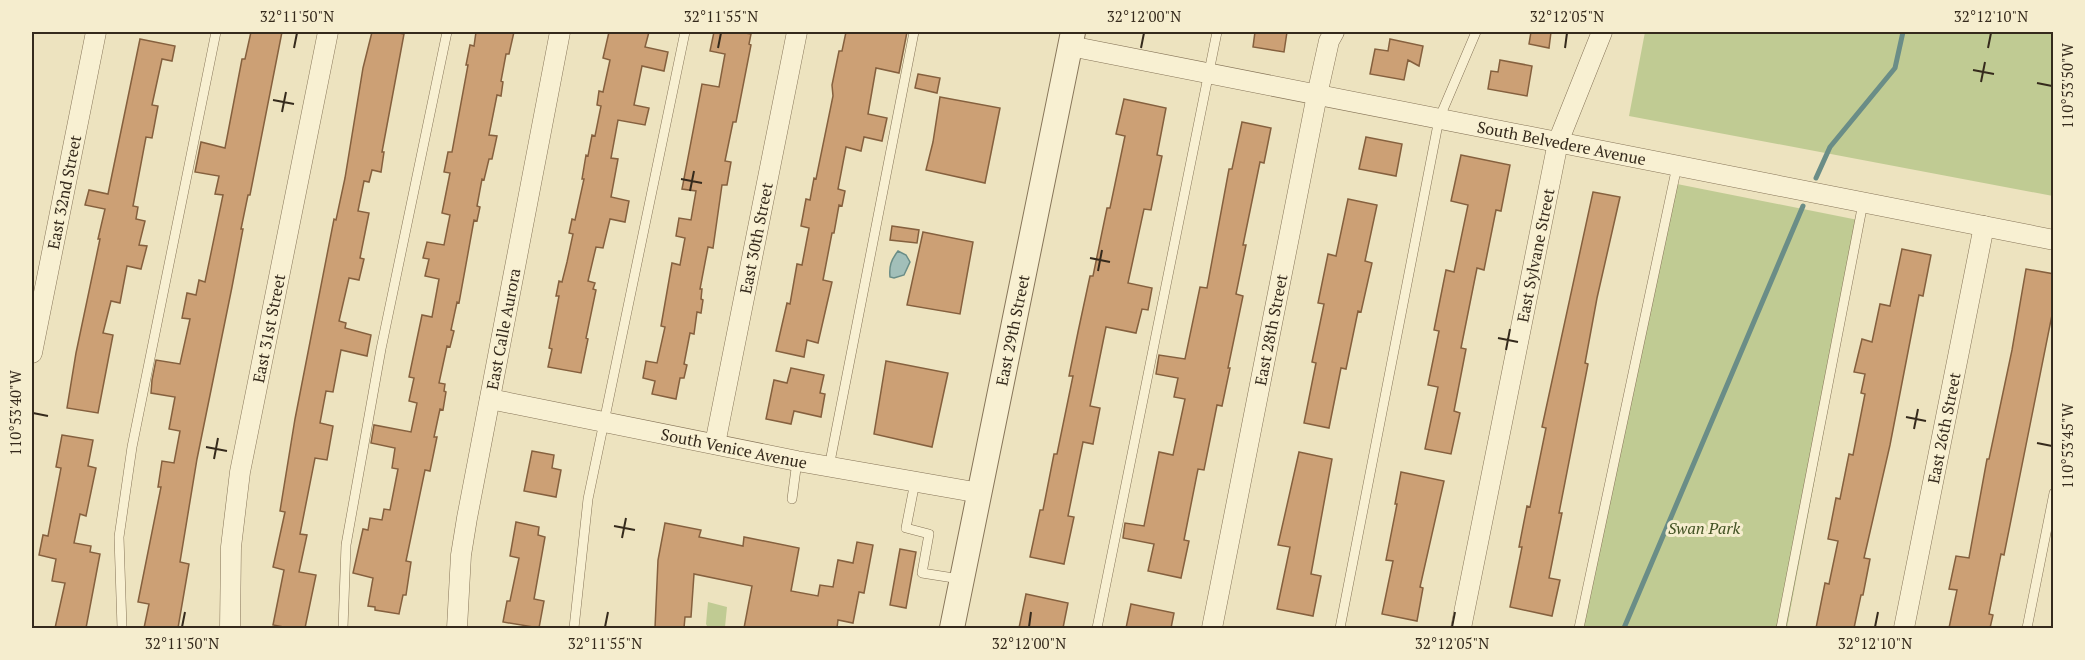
<svg xmlns="http://www.w3.org/2000/svg" width="2085" height="660" font-family="'PT Serif',serif">
<style>
.green{fill:#c0cb93}
.water{fill:#a2bfb9;stroke:#6a8d87;stroke-width:1.5}
.lines{fill:none;stroke-linecap:round;stroke-linejoin:round}
.stream{stroke:#6a8d87;stroke-width:5}
.building{fill:#cca075;stroke:#85603e;stroke-width:1.5}
.service-casing{stroke:#867458;stroke-width:10}
.minor-casing{stroke:#867458;stroke-width:21}
.tertiary-casing{stroke:#867458;stroke-width:26}
.service{stroke:#f8f0d2;stroke-width:9}
.minor{stroke:#f8f0d2;stroke-width:20}
.tertiary{stroke:#f8f0d2;stroke-width:24}
.ticks{fill:none;stroke:#352a1c;stroke-width:2}
.labels{text-anchor:middle;stroke-width:6;stroke-linejoin:round;paint-order:stroke}
.street-label{font-size:16px;fill:#352a1c;stroke:#f5edce}
.park-label{font-size:16px;font-style:italic;fill:#425223;stroke:#f5edce}
.neatline{fill:none;stroke:#352a1c;stroke-width:2}
.ticks-label{font-size:15px;text-anchor:middle;fill:#352a1c}
</style>
<rect width="100%" height="100%" fill="#ede3bf"/>
<path class="green" d="M1645,32H2053V196L1629,116Z
M1672,183L1863,221L1787,628H1582Z
M708,602L727,607L725,627L723,628H708L706,624Z"/>
<path class="water" d="M898,251L906,255L910,262L904,275L894,278L890,277C889,266 891,260 898,251Z"/>
<g class="lines">
<path class="stream" d="M1816,178L1830,147L1895,68L1903,32
M1624,628L1803,206"/>
</g>
<path class="building" d="M251,32H282L250,195H248L241,229H243L232,287L197,459L180,562L189,564L178,628H144L149,604L138,602L161,487H158L162,461L174,463L180,431L169,429L175,397L151,393L152,380L156,360L180,364L190,319L182,318L187,293L196,295L199,280L205,282L223,195L215,194L219,176L195,172L201,142L225,148L242,59H245Z
M372,32H394L404,34L382,152H384L381,172L372,170L369,182L364,181L358,211L369,213L360,258L364,259L359,280L349,278L339,321L346,323L345,328L371,335L367,356L341,350L333,392L326,391L320,423L333,426L327,460L315,458L300,534L307,535L299,572L316,575L305,628H289L273,625L284,570L273,567L285,512L280,511L295,419L334,219L336,220L345,178L363,68Z
M476,32H514L509,54H506L501,81L503,82L501,96L497,95L489,135L497,136L492,159H489L484,180L482,179L477,206L480,207L477,221L474,220L459,303L457,302L451,330L454,331L450,347L447,346L439,383L445,384L444,391L446,392L443,410L440,409L434,437H437L430,471L425,470L406,561L411,562L406,595H403L399,614L375,610V607L368,606L373,578L353,573L363,529L368,530L370,518L382,520L384,509L390,510L398,469L392,468L395,448L371,443L374,425L411,432L417,403L409,401L414,378L409,377L422,315L432,317L439,279L425,276L429,259L423,258L427,242L444,245L450,215L442,213L450,173L444,172L448,152H452L468,65H466L470,45L474,46Z
M609,32H649L645,47L668,52L664,71L642,66L634,105L649,108L645,125L618,120L611,158L618,159L611,197L629,201L625,222L610,219L603,248L596,247L588,281L595,283L593,289L596,290L586,338L588,339L581,373L548,367L552,349L549,348L559,296H556L559,281L562,282L567,262L573,234L569,233L572,219L575,220L584,179H582L586,155L588,156L592,135L595,136L601,106L597,105L599,91L603,92L610,60L603,58Z
M714,32H740L751,34L749,44L751,45L736,122H733L725,161L731,162L727,185H722L713,248L708,247L700,289H702L701,299L703,300L701,313L697,312L694,334L690,333L684,364L687,365L684,378H680L676,399L652,394L655,381L643,378L646,361L657,363L665,327L661,326L672,263L680,265L685,238L676,236L679,218L691,220L696,191L682,189L702,84L719,87L725,54L710,51Z
M846,32H907L899,73L876,68L868,114L887,118L882,141L864,137L861,151L846,147L838,189L845,191L842,206L839,205L834,233H832L823,280L832,282L818,343L807,340L804,357L776,351L787,303L790,304L797,264L802,265L809,228L801,226L806,199L810,200L814,178L816,179L833,96L832,85L839,51H842Z
M1255,32H1287L1284,52L1253,47Z
M1531,32H1551L1549,48L1529,44Z
M140,39L175,46L172,61L162,59L152,105L158,106L152,138L146,137L133,206L138,207L136,219L145,221L139,245L147,246L141,269L127,266L120,303L111,301L103,333L113,335L98,413L67,408L76,353L100,239H98L105,209L85,205L89,190L108,194Z
M1390,39L1423,46L1419,66L1408,60L1404,80L1370,74L1375,49L1388,51Z
M1500,60L1532,66L1527,96L1488,89L1491,71L1498,72Z
M918,74L940,78L937,93L915,88Z
M940,97L1000,108L985,183L926,170L933,142Z
M1124,99L1166,108L1157,155L1162,156L1151,210L1144,209L1128,283L1152,288L1148,310L1142,309L1136,333L1106,327L1090,406L1100,408L1093,444L1083,442L1068,516L1074,517L1064,564L1030,557L1040,510H1043L1054,454H1057L1073,376H1069L1078,332L1090,276H1093L1107,208H1110L1125,136L1116,134Z
M1242,122L1271,128L1264,163L1260,162L1243,245H1246L1236,294L1243,296L1228,368H1230L1222,406L1217,405L1204,470L1198,469L1184,540L1189,541L1181,578L1148,571L1154,544L1123,538L1125,523L1144,526L1159,452L1173,455L1185,399L1174,397L1178,378L1156,374L1159,355L1185,359L1200,287L1207,288L1229,169H1232Z
M1366,137L1402,144L1396,176L1359,169Z
M1461,155L1510,165L1501,211L1496,210L1484,270L1477,268L1461,348L1466,349L1454,411L1460,413L1451,454L1425,449L1438,387L1428,385L1439,331L1434,330L1446,270L1454,272L1468,205L1451,201Z
M1593,192L1620,197L1597,298L1585,363L1588,364L1559,513H1562L1549,578L1560,580L1552,616L1510,607L1522,547H1519L1527,506L1530,507L1546,428L1542,427Z
M1348,199L1377,205L1365,261L1372,263L1361,312L1358,311L1346,369L1341,368L1329,428L1304,423L1316,363L1312,362L1324,304L1318,303L1328,254L1336,256Z
M892,226L919,230L917,243L890,240Z
M923,232L973,242L960,314L907,305Z
M1902,249L1931,255L1923,296L1919,295L1890,445L1864,558L1870,559L1863,595H1861L1854,628H1816L1825,583L1829,584L1838,541L1828,539L1836,498L1840,499L1849,454L1853,455L1865,394L1861,393L1865,374L1854,372L1862,339L1872,342L1880,304L1890,306Z
M2026,269L2054,274V305L2004,555L2001,554L1989,614L1993,615L1990,628H1949L1957,590L1949,589L1956,556L1969,558L1987,459H1989L2012,350Z
M886,361L948,373L932,447L874,434Z
M791,368L824,375L820,393L825,394L821,417L794,411L791,424L766,419L774,380L787,383Z
M62,435L93,440L88,466L96,468L86,516L80,514L74,543L91,546L90,552L100,554L86,628H55L65,583L52,581L56,559L39,555L43,535L48,536L61,468L56,467Z
M532,451L554,455L552,468L561,470L556,497L524,491Z
M1299,452L1332,459L1311,574L1321,576L1313,616L1277,609L1290,547L1278,545Z
M1401,472L1444,481L1420,587L1423,588L1417,621L1382,614L1393,561L1386,560L1397,504H1395Z
M516,522L539,527L538,535L545,537L534,599L544,601L539,628L503,622L507,601H510L519,558L510,556Z
M665,523L701,530L699,537L743,546L744,537L799,548L791,591L818,596L820,585L833,587L838,560L853,563L857,542L873,545L864,593L859,592L853,623L838,620L837,628H744L752,586L694,574L691,617H685L684,628H655L658,560Z
M900,549L916,552L906,608L890,605Z
M1026,594L1068,603L1063,628H1019Z
M1131,604L1174,613L1171,628H1126Z"/>
<g class="lines">
<g class="service-casing">
<path id="service" d="M829,467L914,32
M915,482L906,528L929,534L922,573L960,579
M792,499L797,461
M122,628L119,537L132,447L216,32
M343,628L346,545L381,349L447,32
M574,628L588,499L685,32
M1097,628L1217,32
M1340,628L1439,119L1476,32
M1579,628L1677,166
M1781,628L1863,203
M2027,628L2054,493"/>
</g>
<g class="minor-casing">
<g id="minor">
<path id="s1" d="M1070,46L2054,240"/>
<path id="s2" d="M32,353L96,32"/>
<path id="s3" d="M490,399L797,461L980,493"/>
<path id="s4" d="M715,444L797,32"/>
<path id="s5" d="M230,628L231,547L240,472L328,32"/>
<path id="s6" d="M457,628L461,555L467,518L560,32"/>
<path id="s7" d="M1212,628L1317,95L1329,41L1334,32"/>
<path id="s8" d="M1461,628L1558,142L1602,32"/>
<path id="s9" d="M1904,628L1984,226"/>
</g>
</g>
<g class="tertiary-casing">
<g id="tertiary">
<path id="s10" d="M952,628L1073,32"/>
</g>
</g>
<use href="#service" class="service"/>
<use href="#minor" class="minor"/>
<use href="#tertiary" class="tertiary"/>
</g>
<path class="ticks" d="M294,48L297,33M718,48L721,33M1141,48L1144,33M1565,48L1567,33M1988,48L1991,33M1973,70L1994,74M1981,82L1985,62M2037,83L2052,86M273,100L294,104M282,112L286,92M681,179L702,183M690,191L694,171M1090,258L1110,262M1098,271L1102,250M1498,338L1518,342M1506,350L1510,329M33,413L48,416M1906,417L1926,421M1914,429L1918,409M2037,443L2052,446M206,447L227,451M214,459L218,438M614,526L635,530M622,538L626,518M182,627L185,612M605,627L608,612M1029,627L1031,612M1452,627L1455,612M1875,627L1878,612"/>
<g class="labels">
<g class="street-label">
<text dy="6" stroke="none"><textPath href="#s1" startOffset="501">South Belvedere Avenue</textPath></text>
<text dy="6" stroke="none"><textPath href="#s2" startOffset="164">East 32nd Street</textPath></text>
<text dy="6" stroke="none"><textPath href="#s4" startOffset="210">East 30th Street</textPath></text>
<text dy="6" stroke="none"><textPath href="#s8" startOffset="380">East Sylvane Street</textPath></text>
<text dy="6" stroke="none"><textPath href="#s5" startOffset="303">East 31st Street</textPath></text>
<text dy="6" stroke="none"><textPath href="#s6" startOffset="303">East Calle Aurora</textPath></text>
<text dy="6" stroke="none"><textPath href="#s7" startOffset="304">East 28th Street</textPath></text>
<text dy="6" stroke="none"><textPath href="#s10" startOffset="304">East 29th Street</textPath></text>
<text dy="6" stroke="none"><textPath href="#s9" startOffset="204">East 26th Street</textPath></text>
<text dy="6" stroke="none"><textPath href="#s3" startOffset="249">South Venice Avenue</textPath></text>
</g>
<g class="park-label">
<text x="1704" y="534">Swan Park</text>
</g>
</g>
<rect width="2085" height="660" fill="none" stroke="#f5edce" stroke-width="66"/>
<rect x="33" y="33" width="2019" height="594" class="neatline"/>
<g class="ticks-label">
<text x="297" y="22">32°11'50"N</text>
<text x="721" y="22">32°11'55"N</text>
<text x="1144" y="22">32°12'00"N</text>
<text x="1567" y="22">32°12'05"N</text>
<text x="1991" y="22">32°12'10"N</text>
<text transform="translate(2068 86) rotate(-90)" y="5">110°53'50"W</text>
<text transform="translate(16 413) rotate(-90)" y="5">110°53'40"W</text>
<text transform="translate(2068 446) rotate(-90)" y="5">110°53'45"W</text>
<text x="182" y="649">32°11'50"N</text>
<text x="605" y="649">32°11'55"N</text>
<text x="1029" y="649">32°12'00"N</text>
<text x="1452" y="649">32°12'05"N</text>
<text x="1875" y="649">32°12'10"N</text>
</g>
</svg>
